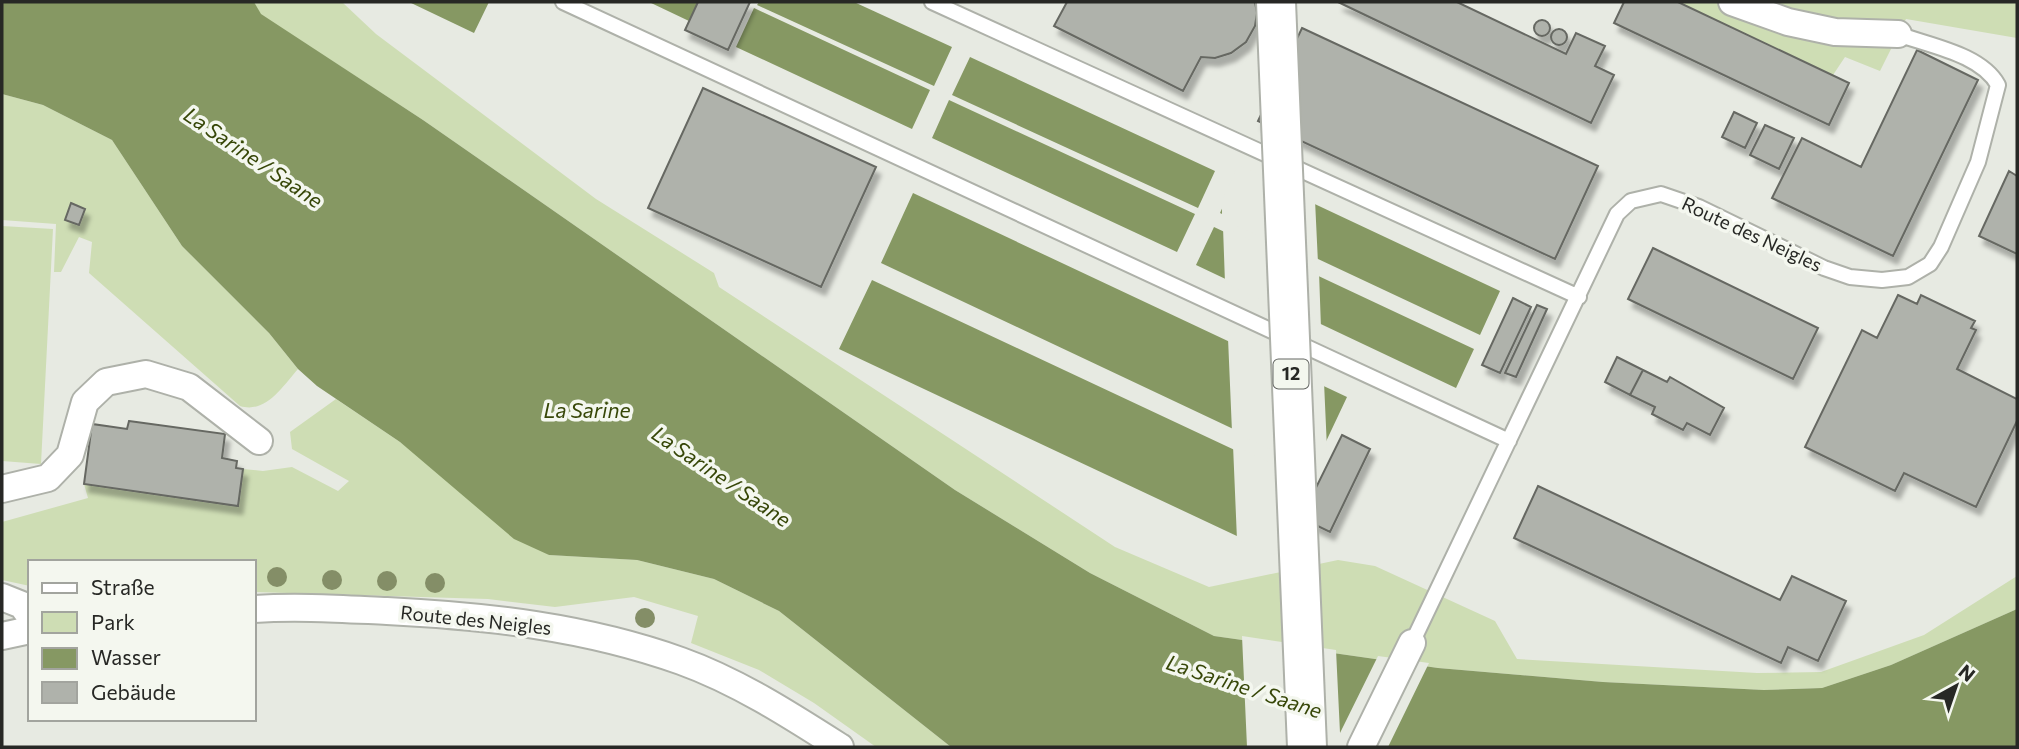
<svg xmlns="http://www.w3.org/2000/svg" width="2019" height="749" font-family="Commissioner,sans-serif">
<style>
.green{fill:#ceddb4}
.water{fill:#869863}
.pier{fill:#e7eae2}
.building{fill:#afb2ab;stroke:#666862;stroke-width:2;filter:url(#shadow)}
.lines{fill:none;stroke-linecap:round;stroke-linejoin:round}
.lane-casing{stroke:#aeb1a9;stroke-width:18}
.street-casing{stroke:#aeb1a9;stroke-width:30}
.lane{stroke:#fff;stroke-width:14}
.street{stroke:#fff;stroke-width:26}
.primary-bridge-casing{stroke:#aeb1a9;stroke-width:42;stroke-linecap:butt}
.primary-bridge{stroke:#fff;stroke-width:38}
.tree{fill:#848e67}
.labels{text-anchor:middle;stroke-width:7;stroke-linejoin:round;paint-order:stroke}
.shield{fill:#f4f7ef;stroke:#646662;stroke-width:2}
.shield-label{font-size:18px;font-weight:bold;fill:#272825}
.street-label{font-size:19px;fill:#272825;stroke:#f4f7ef}
.water-label{font-size:21px;font-style:italic;fill:#374708;stroke:#f4f7ef}
</style>
<defs>
<filter id="shadow"><feDropShadow dx="4.5" dy="8" stdDeviation="2" flood-color="#0004"/></filter>
</defs>
<rect width="100%" height="100%" fill="#e7eae2"/>
<path class="green" d="M254,2H342L376,34L596,199L714,273L719,287L1115,547L1209,587L1338,560L1375,566L1495,621L1517,659L1757,673L1821,672L1924,635L2017,576V609L1891,665L1822,688L1764,690L1603,682L1438,668L1214,636L1090,573L955,490L423,120L260,14Z
M1678,2H2017V38L1906,19L1880,71L1845,57L1833,75Z
M2,94L43,105L112,140L182,246L269,333L298,369C282,387 266,414 240,406L89,273L92,242L79,237L61,272H54L56,224L2,220Z
M2,226L53,229L41,464L2,461Z
M336,399L400,442L549,555L637,560L714,579L779,611L951,747H876L814,703L759,670L691,643L698,616L634,597L555,607L488,599L254,592V562H30V586L2,580V522L88,498L84,484L237,506L243,469L263,471L292,467L338,491L349,481L292,449L290,432Z"/>
<path class="water" d="M2,2H254L261,14L423,120L955,490L1090,573L1214,636L1438,668L1603,682L1764,690L1822,688L1891,665L2017,609V747H951L779,611L714,579L637,560L549,555L514,539L400,442L317,386L298,369L269,333L182,246L112,140L43,105L2,94Z
M409,2H489L474,33Z
M649,2H698L689,21Z
M759,2H854L952,47L934,86L757,5Z
M754,8L930,90L912,129L736,47Z
M970,57L1215,171L1198,208L952,95Z
M949,100L1195,214L1177,252L932,138Z
M1240,169L1500,291L1480,335L1220,213Z
M913,193L1347,397L1314,467L881,263Z
M1214,227L1474,349L1456,388L1196,265Z
M872,280L1305,483L1273,553L839,349Z"/>
<path class="pier" d="M1241,166L1315,200L1318,263L1222,219V201L1237,167Z
M1223,227L1319,272L1321,328L1225,283Z
M1228,338L1324,382L1327,449L1316,470L1232,432Z
M1233,445L1307,480L1309,485L1275,555L1237,540Z
M1242,636L1336,650L1340,733L1378,656L1429,663L1388,747H1247Z"/>
<path class="building" d="M698,2H750L728,50L685,30Z
M1067,2H1255L1257,13L1255,26L1246,42L1231,53L1215,58L1201,57L1183,91L1054,26Z
M1338,2H1457L1566,54L1576,33L1605,46L1595,66L1614,75L1591,123Z
M1624,2H1678L1849,83L1829,125L1614,23Z
M1534 28a8 8 0 1 1 16 0a8 8 0 1 1-16 0Z
M1302,28L1598,166L1555,259L1258,121Z
M1551 37a8 8 0 1 1 16 0a8 8 0 1 1-16 0Z
M1917,50L1978,80L1893,256L1772,198L1802,138L1861,167Z
M703,88L876,167L821,287L648,208Z
M1734,112L1757,123L1745,148L1722,137Z
M1765,125L1794,138L1779,169L1750,155Z
M2009,171L2017,176V254L1979,236Z
M71,203L85,209L79,225L65,220Z
M1653,248L1818,328L1793,379L1628,299Z
M1898,295L1917,304L1921,295L1975,321L1971,328L1976,330L1957,369L2017,399V421L1976,507L1904,473L1895,491L1805,447L1862,330L1877,338Z
M1513,298L1531,307L1500,373L1482,365Z
M1537,305L1547,309L1516,377L1505,373Z
M1617,357L1643,370L1630,395L1605,382Z
M1643,370L1667,382L1670,377L1724,408L1710,435L1687,423L1683,430L1652,414L1655,407L1630,395Z
M129,421L225,434L222,458L237,461L236,468L243,469L238,506L84,484L92,424L127,429Z
M1342,435L1370,449L1330,532L1301,518Z
M1538,486L1780,600L1792,576L1846,601L1818,661L1788,647L1781,663L1514,538Z"/>
<g class="lines">
<g class="lane-casing">
<path id="lane" d="M563,2L1509,441
M932,2L1579,297
M1412,643L1617,214L1631,201L1661,194L1699,207L1824,268L1850,277L1882,280L1908,277L1930,264L1941,247L1978,162L1998,85C1981,54 1930,46 1898,34"/>
</g>
<g class="street-casing">
<path id="street" d="M1732,2L1788,22L1835,32L1898,34
M2,489L48,478L70,455L85,402L106,382L146,374L189,387L259,441
M2,597L22,605L30,616
M254,609C298,606 343,609 387,611C487,616 586,627 681,661C737,681 790,715 840,747
M2,636L30,630
M1361,747L1412,643"/>
</g>
<use href="#lane" class="lane"/>
<use href="#street" class="street"/>
<g class="primary-bridge-casing">
<path id="primary-bridge" d="M1276,2L1307,747"/>
</g>
<use href="#primary-bridge" class="primary-bridge"/>
</g>
<g class="tree">
<circle cx="277" cy="577" r="10"/>
<circle cx="332" cy="580" r="10"/>
<circle cx="387" cy="581" r="10"/>
<circle cx="435" cy="583" r="10"/>
<circle cx="645" cy="618" r="10"/>
</g>
<g class="labels">
<rect class="shield" x="1273.5" y="359.5" width="35" height="29" rx="5"/>
<g class="shield-label">
<text x="1291" y="380">12</text>
</g>
<g class="street-label">
<text transform="translate(1752 234) rotate(25)" y="7">Route des Neigles</text>
<text transform="translate(476 620) rotate(6)" y="7">Route des Neigles</text>
</g>
<g class="water-label">
<text transform="translate(253 158) rotate(34)" y="7">La Sarine / Saane</text>
<text x="587" y="418">La Sarine</text>
<text transform="translate(721 477) rotate(34)" y="7">La Sarine / Saane</text>
<text transform="translate(1244 687) rotate(18)" y="7">La Sarine / Saane</text>
</g>
</g>
<rect width="2019" height="749" fill="none" stroke="#272825" stroke-width="7"/>
<rect x="28" y="560" width="228" height="161" fill="#f4f7ef" stroke="#a2a49e" stroke-width="2"/>
<rect x="42" y="583" width="35" height="10" fill="#ffffff" stroke="#a2a49e" stroke-width="2"/>
<text x="91" y="595" font-size="21" fill="#272825">Straße</text>
<rect x="42" y="612" width="35" height="21" fill="#ceddb4" stroke="#a2a49e" stroke-width="2"/>
<text x="91" y="630" font-size="21" fill="#272825">Park</text>
<rect x="42" y="648" width="35" height="21" fill="#869863" stroke="#a2a49e" stroke-width="2"/>
<text x="91" y="665" font-size="21" fill="#272825">Wasser</text>
<rect x="42" y="682" width="35" height="21" fill="#afb2ab" stroke="#a2a49e" stroke-width="2"/>
<text x="91" y="700" font-size="21" fill="#272825">Gebäude</text>
<g transform="translate(1956 686) rotate(40)" stroke="#f4f7ef" stroke-width="5" paint-order="stroke">
<path d="M0-5L12 26L0 18L-12 26Z" fill="#272825"/>
<text y="-10" font-size="19" font-weight="bold" text-anchor="middle" fill="#272825">N</text>
</g>
</svg>
